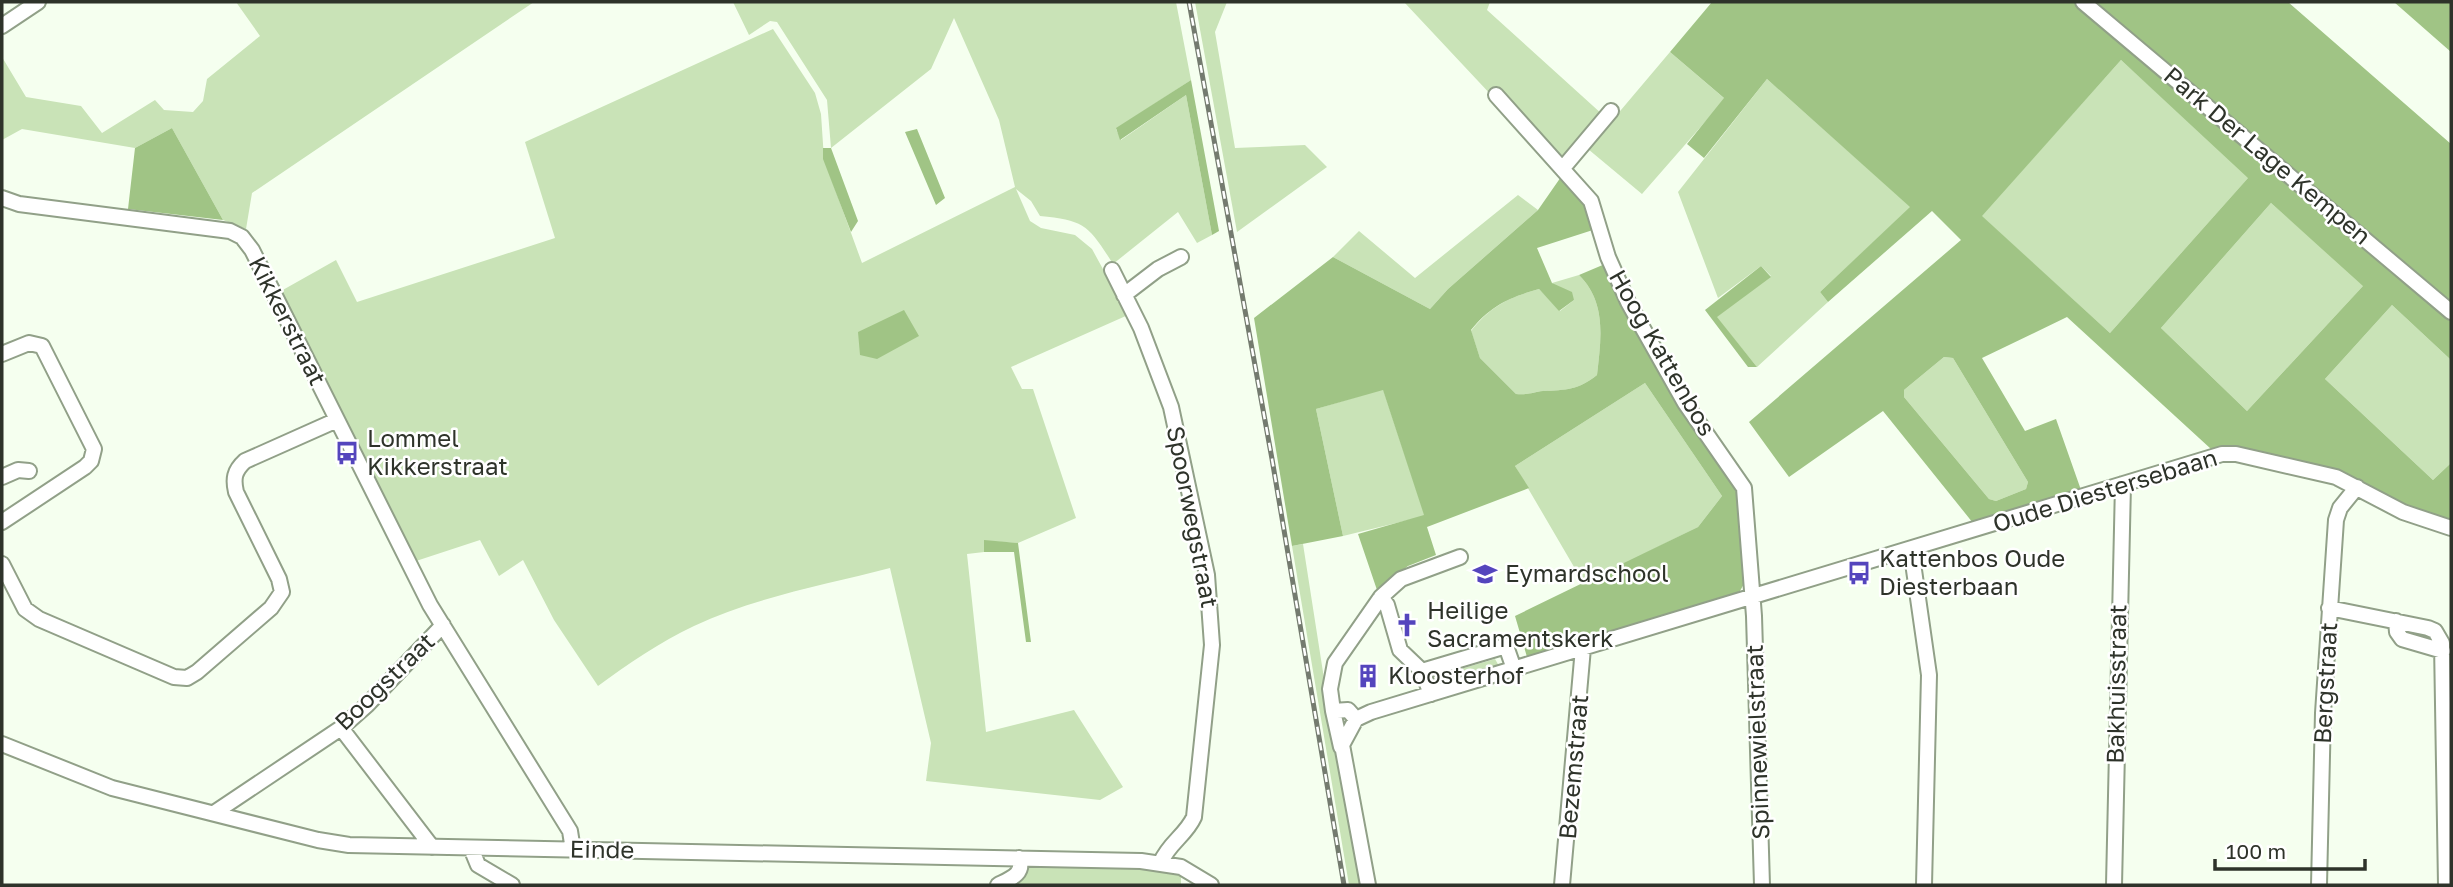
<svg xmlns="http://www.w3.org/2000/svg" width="2453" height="887" font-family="'Golos Text',sans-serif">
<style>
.green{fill:#c9e3b7}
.forest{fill:#a0c485;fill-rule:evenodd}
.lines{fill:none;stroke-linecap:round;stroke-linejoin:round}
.minor-casing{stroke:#91a088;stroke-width:18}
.minor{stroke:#fff;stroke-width:14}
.rail-casing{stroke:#747b6f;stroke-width:5}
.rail{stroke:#fff;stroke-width:2.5;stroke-dasharray:8;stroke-linecap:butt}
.labels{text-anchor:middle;stroke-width:5;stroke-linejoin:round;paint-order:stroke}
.street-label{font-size:24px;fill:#2e332a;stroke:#fff}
.poi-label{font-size:24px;fill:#2e332a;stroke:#fff;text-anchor:start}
</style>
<rect width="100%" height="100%" fill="#f5ffef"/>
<path class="green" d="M236,2H534L252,193L246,229L223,220L172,128L135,148L22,129L2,140V57L26,97L81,106L102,133L155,100L164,110L193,112L203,101L207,79L260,36Z
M733,2H1176L1191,80L1116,129L1121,140L1186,95L1212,235L1197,243L1178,212L1113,264C1089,226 1085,220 1040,216L1031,201L1016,189L1030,221L1041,228L1075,235L1092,249L1128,315L1011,367L1022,389H1033L1076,518L1018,543L985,541L984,552L967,554L986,732L1074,710L1123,787L1100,800L926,781L931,743L890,568C825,585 755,597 694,626C660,642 628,664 598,686L554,620L523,560L499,576L480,540L413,562L281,291L336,260L357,302L555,238L525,142L773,29L815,93L821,114L824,159L862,263L1015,187L999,120L954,18L931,69L831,148L827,100L777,22L770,21L749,35Z
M1195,2H1227L1215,32L1235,148L1305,145L1327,167L1237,232Z
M1404,2H1490L1487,10L1603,115L1559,160L1493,97Z
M1670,52L1725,99L1642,194L1588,149Z
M2121,60L2249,177L2110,333L1981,216Z
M1767,79L1911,207L1820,292L1828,302L1757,367L1716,317L1771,276L1761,266L1718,298L1678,192Z
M1518,195L1538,210L1448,289L1430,309L1333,257L1359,231L1415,278Z
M2271,203L2364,285L2247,411L2161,328Z
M1579,275C1607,303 1601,339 1597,375C1578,390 1566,390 1543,391C1532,392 1530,395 1516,394L1480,358L1471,331C1490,306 1510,297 1539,289L1560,311L1574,300L1552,283Z
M2392,305L2451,360V463L2433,480L2325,379Z
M1944,357L1953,358L2028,482L2026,489L1996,501L1989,499L1904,397V390Z
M1645,383L1722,496L1698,527L1584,584L1515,466Z
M1383,389L1425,516L1343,536L1316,409Z
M1303,544L1335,749L1362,885H1349L1292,546Z
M1495,659L1499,666L1452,679L1450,672Z
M1032,864L1157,866L1181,873V885H1017L1015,882Z"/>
<path class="forest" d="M1712,2H2288L2451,144V360L2392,305L2325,379L2433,480L2451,463V521L2396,505L2343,474L2222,447L2211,449L2067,317L1982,358L2025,431L2056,419L2081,490L1973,523L1883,411L1789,477L1749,422L1961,240L1932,211L1828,302L1820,292L1910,207L1767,79L1704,158L1687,144L1724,98L1670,52ZM2121,60L2248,178L2110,333L1982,216ZM2271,203L2363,286L2247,411L2161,328ZM1944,357L1953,358L2028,482L2026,489L1996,501L1989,499L1904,397V390Z
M2394,2H2449L2451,4V52Z
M1191,80L1219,231L1212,235L1186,95L1120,140L1116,128Z
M172,128L223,220L128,209L135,148Z
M917,129L945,198L936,205L905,132Z
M823,148H831L858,221L851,232L823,159Z
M1563,174L1586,202L1596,229L1537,248L1552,283L1572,292L1574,300L1559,311L1539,289C1510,297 1490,306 1471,330L1480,358L1516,394C1529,395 1533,392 1543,391C1566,390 1578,390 1597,375C1601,339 1607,303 1579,275L1605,264C1639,343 1685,415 1736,484L1740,496L1745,582L1740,591L1724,598L1527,657L1515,616L1698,527L1722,496L1645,383L1515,466L1529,488L1427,527L1436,555L1408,566L1377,590L1358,534L1424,515L1383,390L1316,409L1343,536L1292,546L1254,318L1333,257L1430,309L1448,289L1538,210Z
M1761,266L1771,277L1717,317L1757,367H1748L1705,310Z
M904,310L919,336L877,359L860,355L858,332Z
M984,540L1018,543L1031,642H1026L1014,552H984Z"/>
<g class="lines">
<g class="minor-casing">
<path id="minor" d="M2083,2L2451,312
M2,26L38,2
M1496,95L1591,201L1608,257L1628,302L1685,403L1744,488L1754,616L1762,885
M1563,168L1611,111
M2,198L19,204L230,231L242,237L252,250L430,605L570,831L573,850
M1112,270L1141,328L1171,407L1207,575L1212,645L1194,817C1186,835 1169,843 1161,862
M1124,295L1158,269L1181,257
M2,354L29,343L42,346L94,449L91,461L85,467L2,522
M2,477L18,470L29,471
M1911,549L1929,675L1924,885
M2,564L25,609L39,619L174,677L187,678L197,672L271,608L282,592L279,579L236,492C233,479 234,471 245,461L337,420
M1381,597L1387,605L1400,650L1422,671
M2329,608L2428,628L2435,631L2442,643L2446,885
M2396,621L2397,632L2402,639L2443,651
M1431,694L1422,671L1506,646L1514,669
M1333,711L1341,747
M1356,719L1348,710L1333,711L1330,689L1335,663L1381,597L1401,579L1460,557
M341,728L432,847
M2,744L112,788L318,840L349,845L1141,861L1181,867L1211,885
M214,813L341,728L367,705L443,625
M471,848L478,865L512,885
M998,885C1010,879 1025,874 1019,858
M1368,885L1342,745L1356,719L1371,712L2222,454H2236L2336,477L2403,512L2451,528
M1562,885L1583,648
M2114,885L2123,484
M2319,885L2323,713L2336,520L2340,508L2357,487"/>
</g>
<use href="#minor" class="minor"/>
<g class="rail-casing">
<path id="rail" d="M1189,2L1272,459L1344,885"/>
</g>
<use href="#rail" class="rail"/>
</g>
<defs>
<g id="bus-bare" transform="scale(1.89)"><path d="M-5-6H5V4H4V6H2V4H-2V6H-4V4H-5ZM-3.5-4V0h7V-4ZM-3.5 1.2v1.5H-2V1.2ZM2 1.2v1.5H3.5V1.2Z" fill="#5445bd" stroke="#fff" stroke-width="2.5" paint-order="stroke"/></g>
<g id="school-bare" transform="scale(1.89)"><path d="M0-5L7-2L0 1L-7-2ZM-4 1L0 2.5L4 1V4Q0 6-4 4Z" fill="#5445bd" stroke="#fff" stroke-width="2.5" paint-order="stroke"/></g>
<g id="church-bare" transform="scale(1.89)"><path d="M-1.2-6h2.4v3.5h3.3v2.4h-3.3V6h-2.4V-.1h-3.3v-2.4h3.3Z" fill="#5445bd" stroke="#fff" stroke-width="2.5" paint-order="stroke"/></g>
<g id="building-bare" transform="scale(1.89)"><path d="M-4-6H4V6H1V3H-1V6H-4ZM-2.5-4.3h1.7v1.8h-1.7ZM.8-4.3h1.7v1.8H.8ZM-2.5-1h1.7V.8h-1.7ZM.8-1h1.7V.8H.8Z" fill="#5445bd" stroke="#fff" stroke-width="2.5" paint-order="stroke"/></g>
</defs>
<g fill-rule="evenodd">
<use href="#bus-bare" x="347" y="453"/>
<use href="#bus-bare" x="1859" y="573"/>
<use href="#school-bare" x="1485" y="574"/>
<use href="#church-bare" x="1407" y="625"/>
<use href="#building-bare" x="1368" y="676"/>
</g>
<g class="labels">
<g class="street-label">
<text transform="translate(2267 156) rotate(40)" y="8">Park Der Lage Kempen</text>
<text transform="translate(287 321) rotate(63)" y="8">Kikkerstraat</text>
<text transform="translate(1662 353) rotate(60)" y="8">Hoog Kattenbos</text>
<text transform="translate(2105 491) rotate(-17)" y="8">Oude Diestersebaan</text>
<text transform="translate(1192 517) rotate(79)" y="8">Spoorwegstraat</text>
<text transform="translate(385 682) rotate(-44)" y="8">Boogstraat</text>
<text transform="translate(2326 683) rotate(-87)" y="8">Bergstraat</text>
<text transform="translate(2117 684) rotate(-89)" y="8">Bakhuisstraat</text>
<text transform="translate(1758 742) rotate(-92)" y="8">Spinnewielstraat</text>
<text transform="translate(1574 767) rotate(-85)" y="8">Bezemstraat</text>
<text transform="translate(602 850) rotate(1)" y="8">Einde</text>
</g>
<g class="poi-label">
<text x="367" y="447">Lommel<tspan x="367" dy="28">Kikkerstraat</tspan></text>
<text x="1879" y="567">Kattenbos Oude<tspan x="1879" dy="28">Diesterbaan</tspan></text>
<text x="1505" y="582">Eymardschool</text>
<text x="1427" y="619">Heilige<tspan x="1427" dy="28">Sacramentskerk</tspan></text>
<text x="1388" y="684">Kloosterhof</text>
</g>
</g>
<rect width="2453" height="887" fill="none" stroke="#2e332a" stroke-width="7"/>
<path d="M2215 859v10h150v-10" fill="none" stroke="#2e332a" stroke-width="3.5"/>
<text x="2226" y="859" font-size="21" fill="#2e332a" stroke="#ffffff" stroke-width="5" paint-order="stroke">100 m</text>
</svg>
